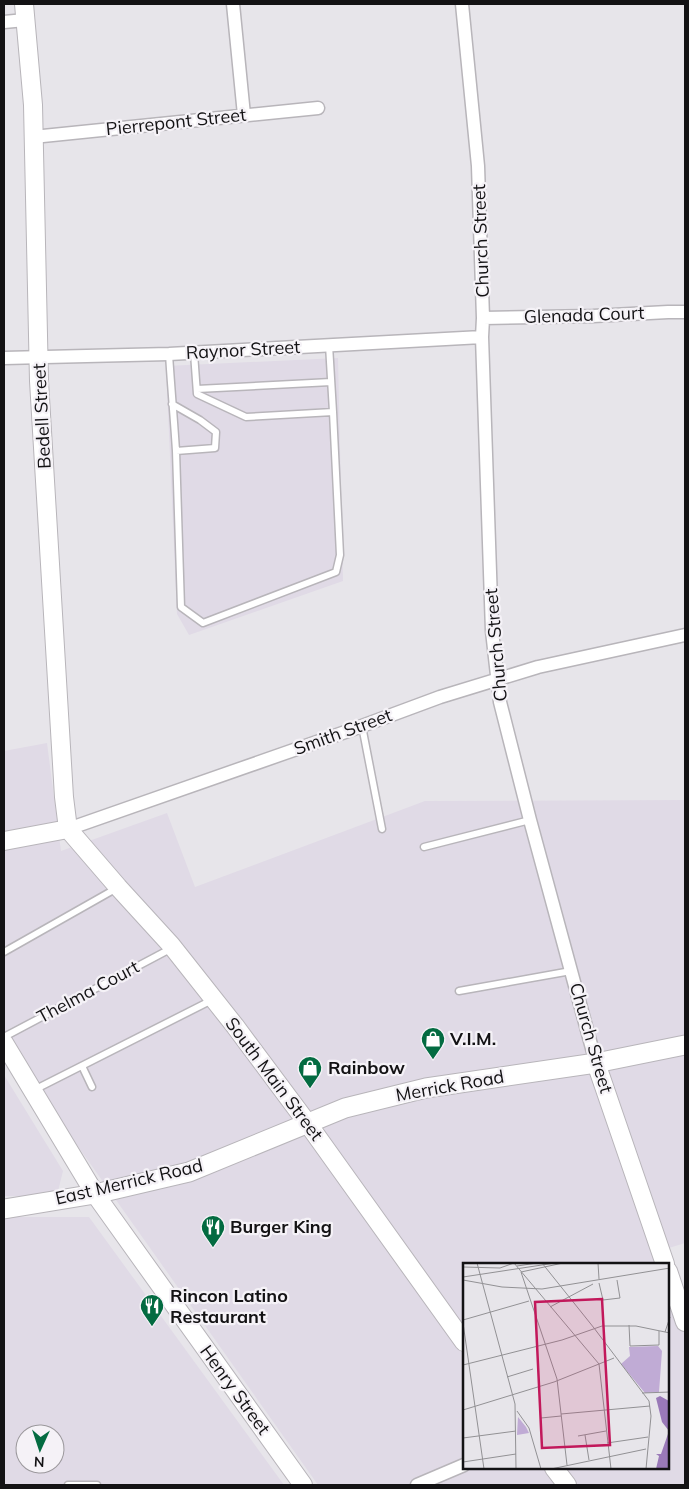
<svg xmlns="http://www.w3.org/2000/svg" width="689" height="1489" font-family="Mulish,sans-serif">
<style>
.built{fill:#e0dae6;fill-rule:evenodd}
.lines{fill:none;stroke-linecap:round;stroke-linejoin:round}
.lane-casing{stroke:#b8b5ba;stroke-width:9}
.street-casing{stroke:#b8b5ba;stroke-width:15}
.secondary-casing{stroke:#b8b5ba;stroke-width:20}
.primary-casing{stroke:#b8b5ba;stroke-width:21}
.lane{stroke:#fff;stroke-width:6}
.street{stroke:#fff;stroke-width:12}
.secondary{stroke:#fff;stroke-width:18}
.primary{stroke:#fff;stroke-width:19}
.labels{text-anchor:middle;stroke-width:4.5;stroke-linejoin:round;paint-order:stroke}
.street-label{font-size:18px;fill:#131214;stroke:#f5f2f7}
.poi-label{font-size:18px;font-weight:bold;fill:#131214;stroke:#f5f2f7;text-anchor:start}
.inset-road{fill:none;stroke:#929194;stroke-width:1}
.view{fill:#c2185b;fill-opacity:0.15;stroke:#c2185b;stroke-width:2.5}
.inset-edge{fill:none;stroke:#131214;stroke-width:2.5}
</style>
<rect width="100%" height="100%" fill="#e7e5ea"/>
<path class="built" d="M338,358L343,581L189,635L177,614L166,366Z
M47,743L61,851L167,813L195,887L425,801L685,800V1243L656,1252L661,1264H464V1468H668V1278L685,1315V1485H318L4,1042V751Z
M4,1075L63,1171L58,1191L28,1196H4Z
M4,1217H89L284,1485H4ZM25,1434H55V1464H25Z"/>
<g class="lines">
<g class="lane-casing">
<path id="lane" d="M194,353L197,394L246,417L333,412L329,345
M169,354C171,386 174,419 176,451L215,448L216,432L200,420L172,404
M197,389L331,382
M176,451L181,607L203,623L336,572L340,555L333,412
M362,726L382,829
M424,847L530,820
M4,952L117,888
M459,991L571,971
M4,1037L172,948
M82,1066L92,1087
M34,1090L212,1000
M68,1485H97"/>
</g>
<g class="street-casing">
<path id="street" d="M233,4L244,115
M462,4L478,166L483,318L482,337L492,631L500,702L530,820L596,1063
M4,22L25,20
M33,137L318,108
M483,318L593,316L668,312H685
M4,358L169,354L482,337
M68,829L351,730L440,697L538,667L685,635
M417,1485L464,1465"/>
</g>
<g class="secondary-casing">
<path id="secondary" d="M24,4L33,105L39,381L64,797L68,829
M68,829L118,887L171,945L235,1026L308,1124L464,1342
M4,841L68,829
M4,1043L95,1194L303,1485
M596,1063L665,1264
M668,1271L685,1322
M554,1468L567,1485"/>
</g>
<g class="primary-casing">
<path id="primary" d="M4,1209L95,1194L189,1172L345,1108L426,1088L596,1063L685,1045"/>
</g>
<use href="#lane" class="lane"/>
<use href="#street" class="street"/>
<use href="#secondary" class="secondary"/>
<use href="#primary" class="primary"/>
</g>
<defs>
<g id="shop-pin" transform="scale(1.25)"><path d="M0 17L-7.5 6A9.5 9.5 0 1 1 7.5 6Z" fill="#036b41" stroke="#f5f2f7"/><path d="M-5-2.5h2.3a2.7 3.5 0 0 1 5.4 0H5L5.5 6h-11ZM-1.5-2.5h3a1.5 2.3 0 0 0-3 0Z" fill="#fff"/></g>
<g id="restaurant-pin" transform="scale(1.25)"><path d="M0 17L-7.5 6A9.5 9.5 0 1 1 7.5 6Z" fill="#036b41" stroke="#f5f2f7"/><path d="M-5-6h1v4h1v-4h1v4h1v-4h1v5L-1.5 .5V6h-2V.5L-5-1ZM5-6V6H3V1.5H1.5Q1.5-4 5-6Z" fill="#fff"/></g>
</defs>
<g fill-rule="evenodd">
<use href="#shop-pin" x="433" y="1039"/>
<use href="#shop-pin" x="310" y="1068"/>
<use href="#restaurant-pin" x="213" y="1227"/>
<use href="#restaurant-pin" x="152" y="1306"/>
</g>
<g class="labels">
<g class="street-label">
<text transform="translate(176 122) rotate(-6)" y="6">Pierrepont Street</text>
<text transform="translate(481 241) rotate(-92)" y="6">Church Street</text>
<text transform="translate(584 315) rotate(-2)" y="6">Glenada Court</text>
<text transform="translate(243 350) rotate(-3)" y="6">Raynor Street</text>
<text transform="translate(42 416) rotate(-93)" y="6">Bedell Street</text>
<text transform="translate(496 645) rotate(-95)" y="6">Church Street</text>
<text transform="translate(343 732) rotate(-20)" y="6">Smith Street</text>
<text transform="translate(88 992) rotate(-28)" y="6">Thelma Court</text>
<text transform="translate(591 1038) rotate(74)" y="6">Church Street</text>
<text transform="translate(274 1079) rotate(53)" y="6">South Main Street</text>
<text transform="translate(450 1086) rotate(-10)" y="6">Merrick Road</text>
<text transform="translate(129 1182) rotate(-13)" y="6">East Merrick Road</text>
<text transform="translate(235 1390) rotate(54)" y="6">Henry Street</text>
</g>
<g class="poi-label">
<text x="450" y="1045">V.I.M.</text>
<text x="328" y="1074">Rainbow</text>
<text x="230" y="1233">Burger King</text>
<text x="170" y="1302">Rincon Latino<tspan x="170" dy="21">Restaurant</tspan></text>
</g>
</g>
<g transform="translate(463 1263)">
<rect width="206" height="206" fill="#e7e5ea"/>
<path d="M195,83L199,88L196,129L182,130L158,101L167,93L166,84ZM55,154L63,164L66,170L54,172Z" fill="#c0abd5"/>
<path d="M197,133L206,138V206H193L196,193L193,191H198L206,168L199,159L193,135Z" fill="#9a79b8"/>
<path class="inset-road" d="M14,0L52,141L53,206M51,0L136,101L151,95M79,0L131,65M100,0L58,9L94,116L104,202M135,0L136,16M54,3L74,0M0,4L37,5L51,0M0,14L92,0M0,17L39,24L79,26L207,5M136,20L140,37L157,35L154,17M87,44L130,21M0,57L66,38M0,60L21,206M166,62L167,83L196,82V68M131,65L186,138L188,153L183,206M202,69L207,54M0,102L99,77L139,63H173L207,70M44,114L70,106M179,130L207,129M0,147L91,119L136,101L148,206M54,148L66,165L78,206M98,151L187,143M78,155L98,153M122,172L126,197M115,173L143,168M0,175L53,168M144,180L185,174M0,199L53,191M88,206L183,186"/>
<path class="view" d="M139,36L147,182L79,185L72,39Z"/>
<rect width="206" height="206" class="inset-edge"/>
</g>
<rect width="689" height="1489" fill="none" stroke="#131214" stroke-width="10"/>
<g transform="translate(40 1449) rotate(183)"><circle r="24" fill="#f5f2f7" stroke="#9b989c"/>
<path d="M0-4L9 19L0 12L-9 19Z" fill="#036b41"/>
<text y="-8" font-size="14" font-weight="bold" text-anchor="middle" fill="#131214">N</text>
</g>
</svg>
